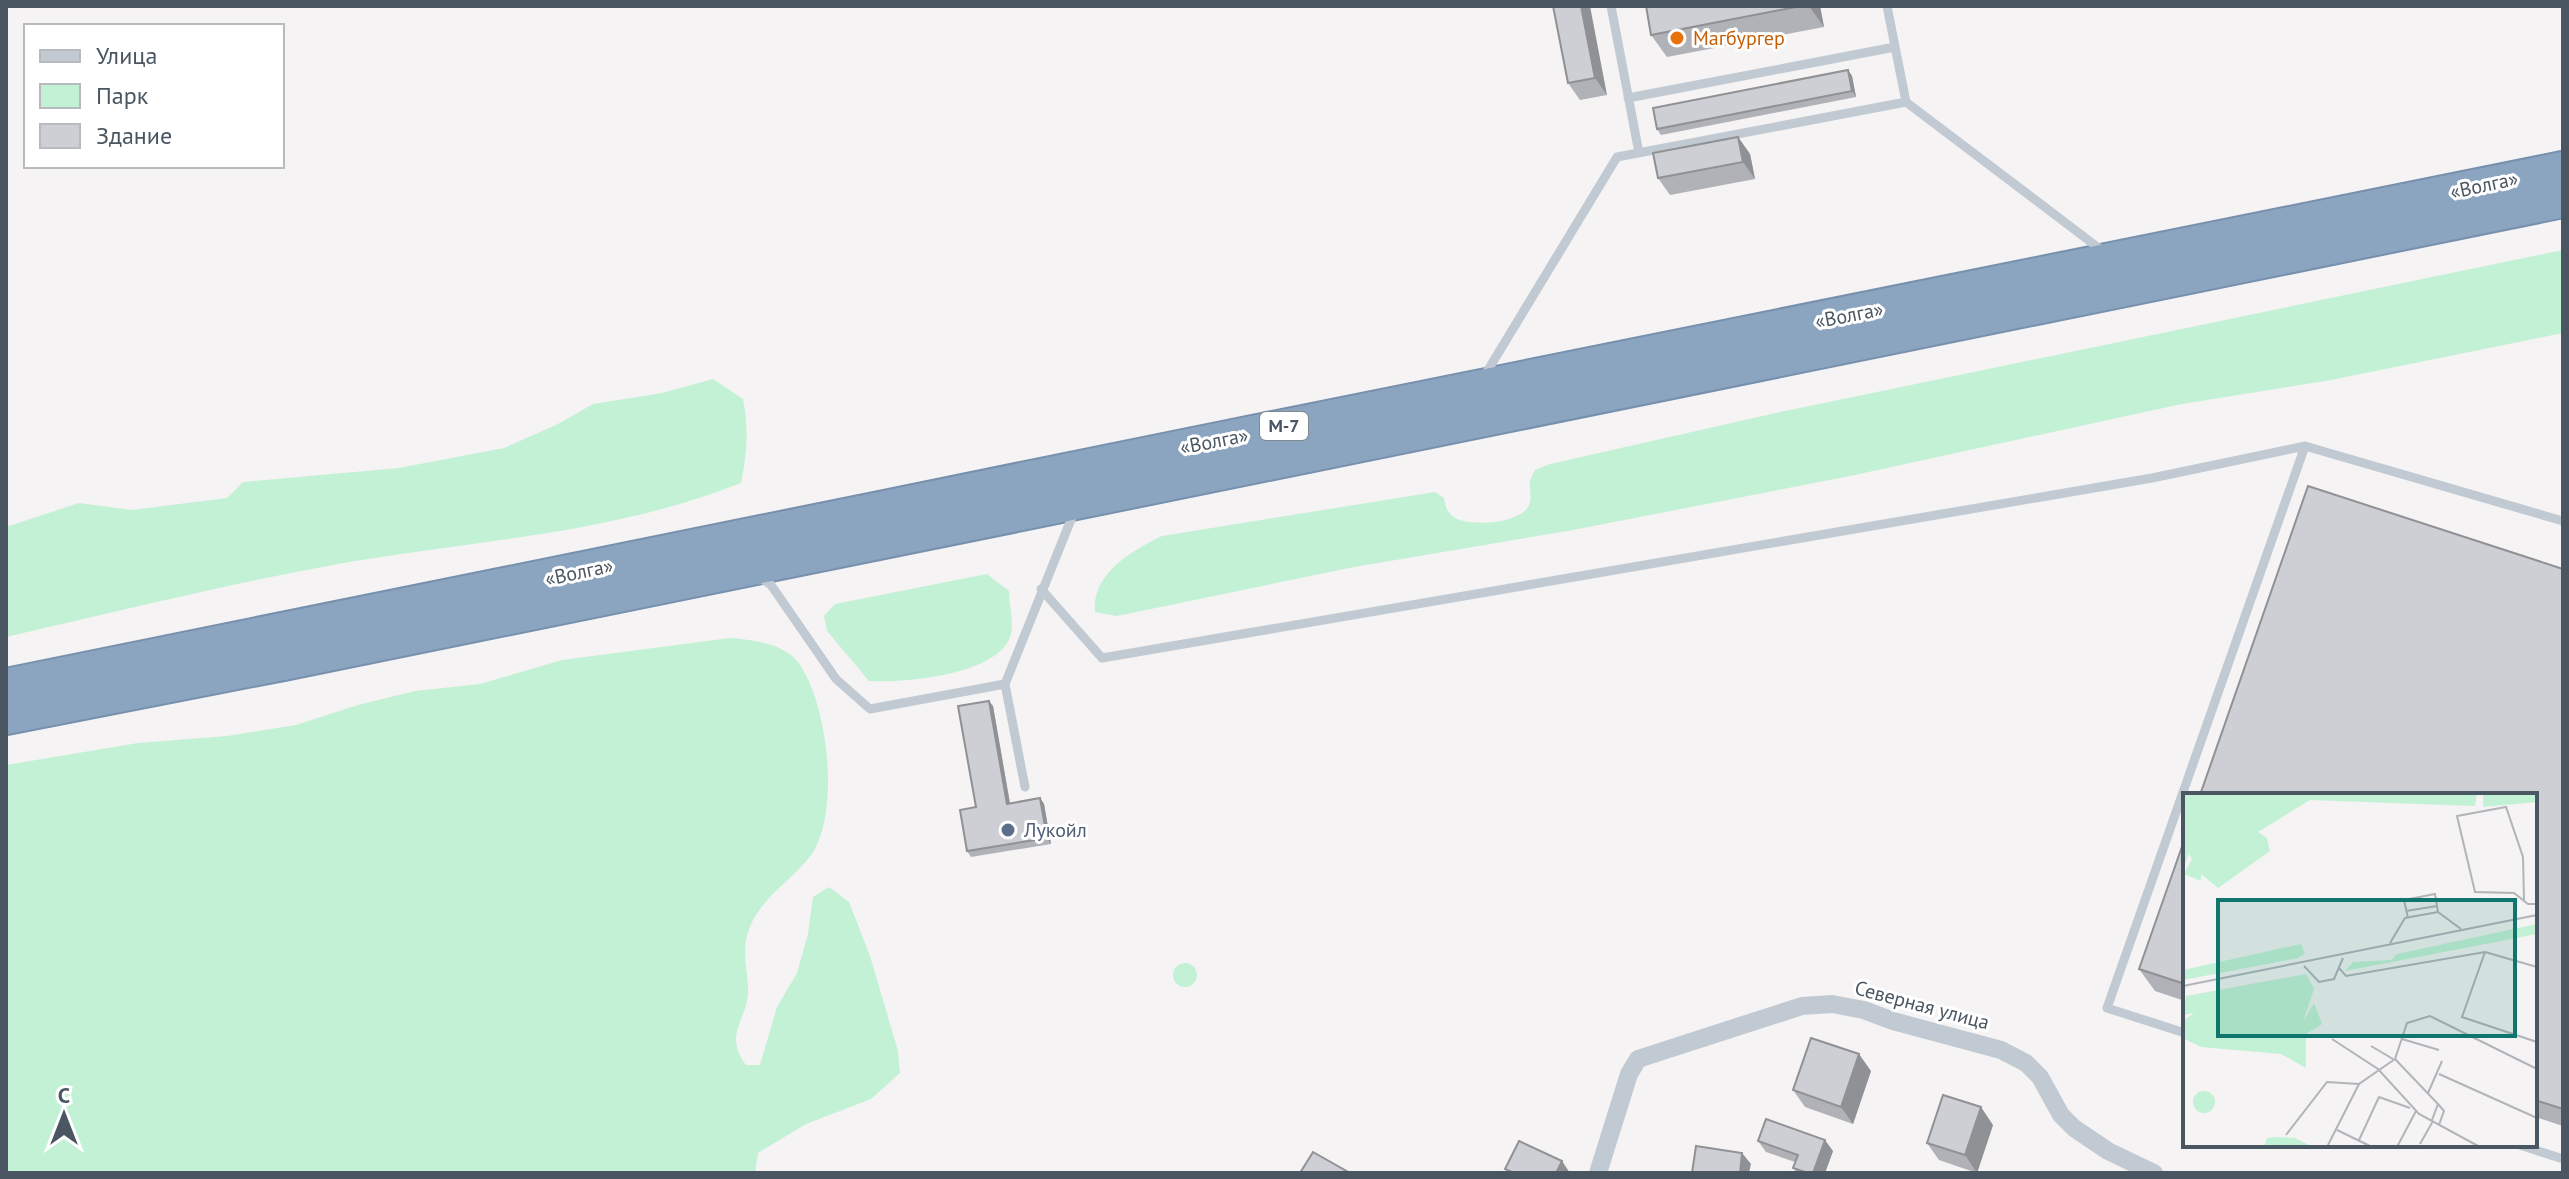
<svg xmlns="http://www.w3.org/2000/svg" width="2569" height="1179" font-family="'PT Sans',sans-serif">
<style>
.green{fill:#c3f1d5}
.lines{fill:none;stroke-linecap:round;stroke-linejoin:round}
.highway-casing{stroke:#7690ad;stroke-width:38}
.lane{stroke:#c1cad2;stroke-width:9}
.street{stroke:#c1cad2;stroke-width:18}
.highway{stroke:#8ba5c1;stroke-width:34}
.wall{fill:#b0b2b7}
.shaded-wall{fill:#909195}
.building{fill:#cdcfd5;stroke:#909195;stroke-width:2}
.food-dot{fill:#e8710a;stroke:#fff;stroke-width:3}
.service-dot{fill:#5c6f8a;stroke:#fff;stroke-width:3}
.labels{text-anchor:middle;stroke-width:6;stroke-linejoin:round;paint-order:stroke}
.shield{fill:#fff;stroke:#808990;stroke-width:2}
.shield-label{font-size:18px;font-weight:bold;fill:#4a5661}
.food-label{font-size:20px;fill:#c56008;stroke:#fff;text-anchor:start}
.street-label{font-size:20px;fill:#4a5661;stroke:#fff}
.service-label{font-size:20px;fill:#4e5e75;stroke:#fff;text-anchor:start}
.inset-road{fill:none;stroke:#b1b4b9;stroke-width:2}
.view{fill:#0f766e;fill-opacity:0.15;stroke:#0f766e;stroke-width:4}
.inset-edge{fill:none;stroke:#4a5661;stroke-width:4}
</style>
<rect width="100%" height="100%" fill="#f5f3f3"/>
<path class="green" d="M2563,250V333L2331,380L2182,404L1850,476L1573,530L1354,567L1117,616L1095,612C1091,574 1133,550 1162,536L1435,492L1444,498C1445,505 1446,510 1451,515C1464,528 1518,524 1528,507C1533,499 1529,491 1530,482C1531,478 1533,474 1535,470L1550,464L1776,413Z
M713,379L743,399C749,429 747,454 741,483C609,535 475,540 338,564C226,584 116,612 6,637V527L79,503L132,510L227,498L243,482L399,468L504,448L558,424L593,404L662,393Z
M987,574L1009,591C1009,604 1014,622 1011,634C1001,675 904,683 869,681L827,631L824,616L835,604Z
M730,638C752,640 782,643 797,661C828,700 841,813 811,855C791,882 756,900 747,936C742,953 748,973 748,990C749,1019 722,1033 746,1065H760L777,1007L797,973L808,934L813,897L829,887L849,902L870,956L898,1051L900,1073L871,1099L806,1124L758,1153L755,1173H6V765L138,743L227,736L296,725L358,705L415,691L480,684L562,660Z
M1173 975a12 12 0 1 1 24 0a12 12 0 1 1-24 0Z"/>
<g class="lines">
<g class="highway-casing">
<path id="highway" d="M6,686C388,612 768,531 1149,454C1620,358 2092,266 2563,169
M6,717L283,663L2563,200"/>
</g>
<path class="lane" d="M1611,6L1639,153
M1887,6L1906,102
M1628,98L1895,47
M1485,375L1617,157L1906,102L2104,252
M758,576L771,585L836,679L870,709L1005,684L1074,512
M1041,589L1102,658L2152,478L2305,446L2563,521
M1005,684L1025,787
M2185,1033L2107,1008L2305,446
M2520,1145L2563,1159"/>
<path class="street" d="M1598,1173L1629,1074L1638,1059L1802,1006L1832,1004L1864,1010L1893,1021L2001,1050L2026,1063L2040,1077L2061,1115L2074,1128L2108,1151L2154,1173"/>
<use href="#highway" class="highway"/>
</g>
<path class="wall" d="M1553,6L1607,95L1580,100L1568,83Z
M1646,6H1820L1824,27L1667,57L1651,35Z
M1848,70L1852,76L1856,97L1661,135L1657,129Z
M1738,137L1750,154L1755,179L1670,195L1658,178Z
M2563,569V1126L2535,1117V795Z
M993,706L1010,803L1040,798L1044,804L1051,844L971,857L967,851Z
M2185,838V1001L2155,991L2139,969Z
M1871,1071L1853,1124L1805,1107L1793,1090Z
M1993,1125L1977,1173L1939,1160L1927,1143Z
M1758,1141L1833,1151L1825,1173H1797L1793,1168L1795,1162L1766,1152Z"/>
<path class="shaded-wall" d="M1581,6H1590L1607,95L1595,78Z
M1809,6H1820L1824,27Z
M1848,70L1852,76L1856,97L1852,91Z
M1738,137L1750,154L1755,179L1743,162Z
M989,701L993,706L1011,810L1007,804Z
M1040,798L1044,804L1051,844L1047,838Z
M1859,1054L1871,1071L1853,1124L1841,1107Z
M1981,1107L1993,1125L1977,1173L1965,1155Z
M1825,1140L1833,1151L1825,1173H1813Z
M1742,1153L1751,1164L1749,1173H1740Z
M1562,1161L1570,1173H1556Z"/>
<path class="building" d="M1553,6H1581L1595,78L1568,83Z
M1646,6H1801L1651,35Z
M1848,70L1852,91L1657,129L1653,108Z
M1738,137L1743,162L1658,178L1653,153Z
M2308,486L2563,569V1109L2535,1100V795H2200Z
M989,701L1007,804L1040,798L1047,838L967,851L960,810L976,807L958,706Z
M2185,838V984L2139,969Z
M1811,1038L1859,1054L1841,1107L1793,1090Z
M1943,1095L1981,1107L1965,1155L1927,1143Z
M1766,1119L1825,1140L1813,1173H1808L1793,1168L1798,1155L1758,1141Z
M1519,1141L1562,1161L1556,1173H1514L1505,1169Z
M1696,1146L1742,1153L1740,1173H1692Z
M1313,1152L1350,1173H1300Z"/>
<circle class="food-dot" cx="1677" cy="38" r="8"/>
<circle class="service-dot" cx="1008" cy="830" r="8"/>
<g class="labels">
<rect class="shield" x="1260" y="412" width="48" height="28" rx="6"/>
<g class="shield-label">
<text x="1284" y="432">М-7</text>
</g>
<g class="food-label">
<text x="1693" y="45">Магбургер</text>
</g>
<g class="street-label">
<text transform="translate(2484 185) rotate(-12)" y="7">«Волга»</text>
<text transform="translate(1849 315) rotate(-11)" y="7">«Волга»</text>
<text transform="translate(1214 441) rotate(-11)" y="7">«Волга»</text>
<text transform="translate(579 572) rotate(-12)" y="7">«Волга»</text>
<text transform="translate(1922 1005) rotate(15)" y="7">Северная улица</text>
</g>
<g class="service-label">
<text x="1024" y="837">Лукойл</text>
</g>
</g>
<g transform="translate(2183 793)">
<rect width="354" height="354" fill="#f5f3f3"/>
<path d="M0,0H294L292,13L127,7L75,39L84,45L87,58L35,95L18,81V88L1,81L9,66L6,61L0,75ZM300,0H354V9L300,14ZM354,131V141L162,178L170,169L208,167L214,161ZM118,151L122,160L115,165L0,187V177ZM123,181L131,196L120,229L131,210L139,231L123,241V275L98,261L18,254L0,245V228L11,220L0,222L3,203ZM10 309a11 11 0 1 1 22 0a11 11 0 1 1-22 0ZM92,344L112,345L130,354H81L84,345Z" fill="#c3f1d5"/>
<path class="inset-road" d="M341,107L340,64L323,14L274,23L292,99L331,100L345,111H354M223,118L254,113M225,125L221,107L252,101L255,119M207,150L222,125L255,119L278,136M302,159L279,224L354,249M121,173L136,189L151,186L160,165M156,175L163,183L302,159L354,174M0,193L354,122M149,246L195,276L236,321L297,354M219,246L256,257M188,253L210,266M212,266L224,230L247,223L354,276M212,266L255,311L249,327M256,281L354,325M245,300L259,268M255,311L261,318L256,332M154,337L189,354M103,342L144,289L176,291M176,347L196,304L227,315M237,351L250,328M144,354L176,291L212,266M214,354L233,318"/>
<path class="view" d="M35,107H332V243H35Z"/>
<rect width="354" height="354" class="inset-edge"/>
</g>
<rect width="2569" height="1179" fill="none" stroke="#4a5661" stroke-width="16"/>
<rect x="24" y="24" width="260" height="144" fill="#ffffff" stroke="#b7bbc0" stroke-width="2"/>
<rect x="40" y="50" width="40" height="12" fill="#c1cad2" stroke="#b7bbc0" stroke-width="2"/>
<text x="96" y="64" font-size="24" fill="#4a5661">Улица</text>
<rect x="40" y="84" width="40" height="24" fill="#c3f1d5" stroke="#b7bbc0" stroke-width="2"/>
<text x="96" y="104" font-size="24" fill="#4a5661">Парк</text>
<rect x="40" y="124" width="40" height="24" fill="#cdcfd5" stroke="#b7bbc0" stroke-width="2"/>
<text x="96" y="144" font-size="24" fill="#4a5661">Здание</text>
<g transform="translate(64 1115)" stroke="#ffffff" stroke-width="6" paint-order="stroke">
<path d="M0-6L14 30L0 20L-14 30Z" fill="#4a5661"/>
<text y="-12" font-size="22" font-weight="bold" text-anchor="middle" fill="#4a5661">С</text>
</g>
</svg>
